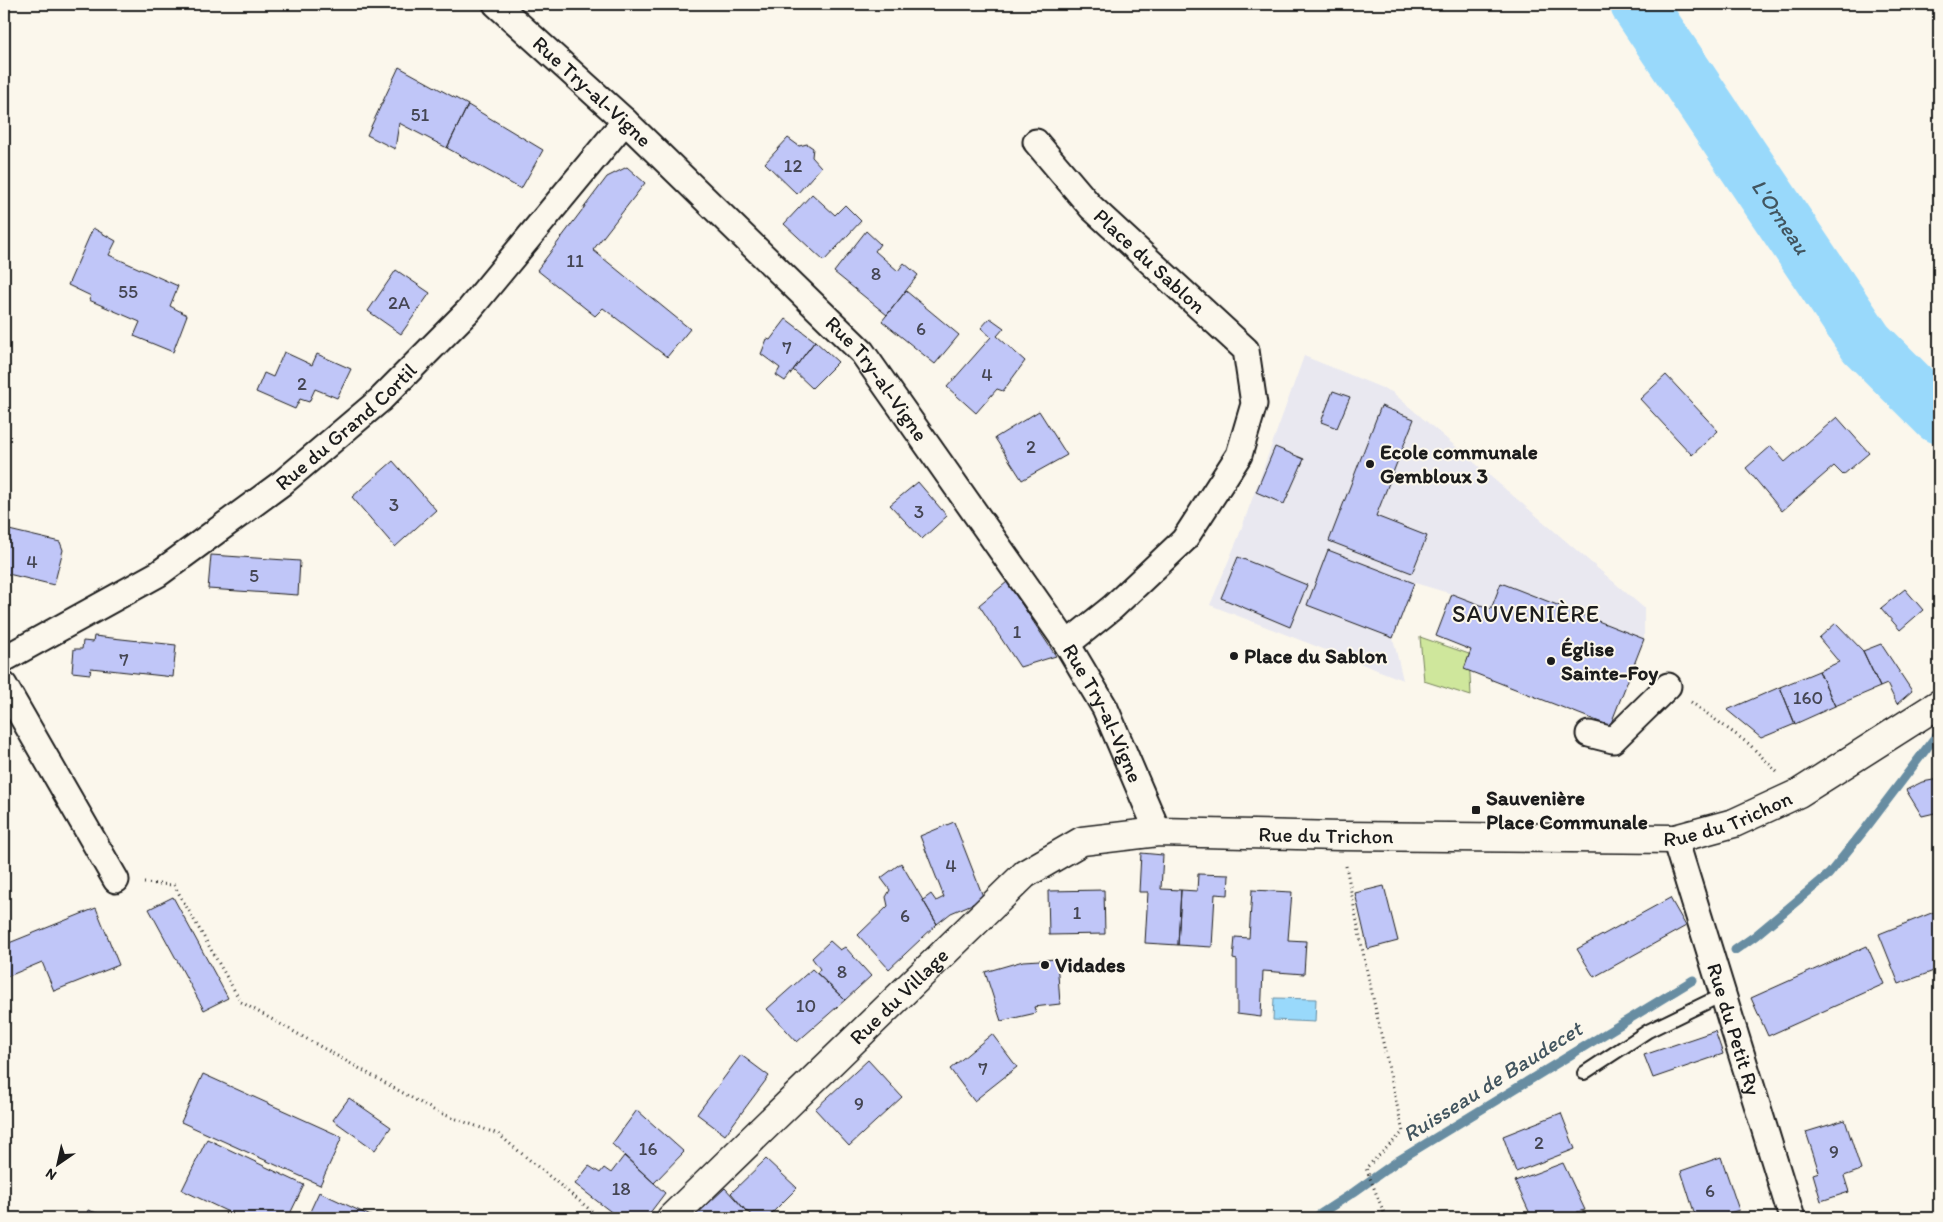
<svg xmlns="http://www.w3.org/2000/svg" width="1943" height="1222" font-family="Itim,sans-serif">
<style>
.built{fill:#e9e8f0}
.green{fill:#cfe79c;stroke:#76825c}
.water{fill:#99d9fb;stroke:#678da2}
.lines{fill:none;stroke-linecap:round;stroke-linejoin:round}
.stream{stroke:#678da2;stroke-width:9}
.river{stroke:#99d9fb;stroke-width:56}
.building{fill:#c0c6f8;stroke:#1c1c1c}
.lane-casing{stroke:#1c1c1c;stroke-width:16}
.street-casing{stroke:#1c1c1c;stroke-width:29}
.secondary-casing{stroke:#1c1c1c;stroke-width:31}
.path{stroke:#1c1c1c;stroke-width:3;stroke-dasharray:1 4;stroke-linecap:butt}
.lane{stroke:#fbf7ec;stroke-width:12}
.street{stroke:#fbf7ec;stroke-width:25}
.secondary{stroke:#fbf7ec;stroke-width:28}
.poi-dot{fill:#1c1c1c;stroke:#fbf7ec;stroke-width:2}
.labels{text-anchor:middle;stroke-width:4;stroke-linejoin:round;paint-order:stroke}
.number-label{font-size:19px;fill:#454653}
.street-label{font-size:21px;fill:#1c1c1c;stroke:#fbf7ec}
.poi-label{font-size:21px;font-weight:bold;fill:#1c1c1c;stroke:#fbf7ec;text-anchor:start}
.water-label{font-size:22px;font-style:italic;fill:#42555f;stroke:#fbf7ec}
.quarter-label{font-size:24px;letter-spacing:1px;fill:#1c1c1c;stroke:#fbf7ec}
</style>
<rect width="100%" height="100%" fill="#fbf7ec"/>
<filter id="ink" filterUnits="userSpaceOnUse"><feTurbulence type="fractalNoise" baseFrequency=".02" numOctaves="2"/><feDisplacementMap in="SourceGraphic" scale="10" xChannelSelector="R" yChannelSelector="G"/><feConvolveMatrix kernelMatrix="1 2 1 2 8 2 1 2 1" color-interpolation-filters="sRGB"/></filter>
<g filter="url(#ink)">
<path class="built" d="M1304,356L1392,392L1644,608V639L1501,583L1491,609L1452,594L1415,583L1393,638L1403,680L1210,605L1238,538Z"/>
<path class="green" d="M1420,637L1469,654L1471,696L1424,681Z"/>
<path class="water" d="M1274,998L1316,999L1315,1022L1273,1020Z"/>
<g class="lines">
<path class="stream" d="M1735,950L1755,936L1829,874L1866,828L1939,732
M1314,1218L1354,1192L1399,1160L1693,980"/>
<path class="river" id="s1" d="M1638,4L1866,343L1939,416"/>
</g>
<path class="building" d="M399,67L468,105L447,148L399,123L395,149L367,135Z
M468,105L543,150L521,189L447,148Z
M788,138L799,146L807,144L813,148L812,157L821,167L797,194L765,163Z
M627,167L645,183L593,250L690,329L667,357L603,308L595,316L537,270L607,177Z
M812,194L835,215L845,205L861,221L824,261L784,224Z
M93,228L116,241L109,255L178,286L170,306L187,315L173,352L134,336L140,322L89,300L91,296L68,285Z
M866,231L880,244L875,251L898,271L904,263L918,275L887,315L834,272Z
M396,270L430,293L401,334L368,311Z
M906,291L959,335L935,364L882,321Z
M990,318L1004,328L997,336L1025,361L1003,391L997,389L976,413L947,387L991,337L981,328Z
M786,319L815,341L785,381L776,375L780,368L761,354L767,339L770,340Z
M815,341L838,362L812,388L793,370Z
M284,352L312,365L317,354L351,369L337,398L315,389L309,402L300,399L295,409L256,392L264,373L273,377Z
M1666,375L1718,431L1692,455L1640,399Z
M1333,391L1350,397L1337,428L1321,422Z
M1381,406L1414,419L1376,516L1427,536L1412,573L1329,541Z
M1039,411L1067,455L1022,480L995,438Z
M1837,417L1869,453L1843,475L1834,466L1782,511L1746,468L1771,446L1785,462Z
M1275,447L1304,459L1284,504L1256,492Z
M393,461L436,510L395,547L352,497Z
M918,482L947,516L922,539L890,505Z
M9,530L60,542L63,550L54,585L4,573V550Z
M1328,550L1414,583L1393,638L1307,605Z
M211,555L300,561L298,595L208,589Z
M1238,557L1307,585L1290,627L1221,598Z
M1007,582L1056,656L1020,667L979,605Z
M1501,583L1644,639L1610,726L1464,669L1471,650L1436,636L1452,594L1491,609Z
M1905,589L1923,610L1900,630L1881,608Z
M1836,623L1863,651L1880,687L1835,706L1819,671L1839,662L1819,638Z
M94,636L176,645L173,677L91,668L90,674L72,672L74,649H82L83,641L93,642Z
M1881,644L1912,691L1897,704L1887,684L1880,687L1863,651Z
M1819,671L1835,706L1795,724L1780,687Z
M1780,687L1795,724L1761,738L1727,710Z
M1939,779V812L1922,816L1906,790L1922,782Z
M954,822L984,899L951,913L937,924L923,900L931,894L936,901L944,897L920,836Z
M1141,853L1163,855L1161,889L1181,890L1178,945L1145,943L1148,892H1139Z
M901,863L937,924L889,969L858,935L888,906L886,897L890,890L881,878Z
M1198,874L1229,875L1228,895L1215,894L1212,947L1178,945L1181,890L1197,891Z
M1384,886L1398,941L1368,949L1355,893Z
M1104,890L1105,934L1049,935L1048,891Z
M1252,890L1292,892L1288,940L1306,941L1304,974L1263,971L1261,1017L1237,1014V960L1233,959L1235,937L1249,938Z
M173,897L228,998L204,1010L149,909Z
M1670,898L1686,926L1594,977L1577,949Z
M96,908L119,965L54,991L42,962L4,978V945Z
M1939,910V969L1899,984L1879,934Z
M830,941L840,950L845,947L871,976L845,1000L817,973L820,969L812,958Z
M1867,946L1884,984L1768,1036L1751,998Z
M1057,959L1060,1004L1034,1007L1036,1013L1001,1021L985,972L1023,961Z
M812,969L845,1000L797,1042L767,1009Z
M1715,1031L1723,1054L1653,1078L1644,1055Z
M992,1034L1017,1067L974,1101L950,1069Z
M741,1055L769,1076L725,1135L697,1114Z
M868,1060L902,1097L849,1146L815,1109Z
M203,1074L342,1137L320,1185L181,1122Z
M349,1098L391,1127L375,1150L333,1120Z
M637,1110L684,1152L654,1183L612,1144Z
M1561,1113L1575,1149L1516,1172L1503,1136Z
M1845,1120L1861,1170L1844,1176L1849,1192L1821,1201L1813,1174L1819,1172L1806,1132Z
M207,1139L304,1185L288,1218H241L182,1190Z
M624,1156L665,1193L646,1218H619L575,1184L589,1166L600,1173L604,1168L611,1173Z
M1721,1157L1739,1210L1713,1218H1696L1681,1171Z
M766,1159L797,1188L767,1218H756L746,1211L731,1193Z
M1563,1163L1585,1210L1577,1212L1579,1218H1532L1515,1181Z
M725,1188L746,1211L739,1218H693Z
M319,1192L375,1218H307Z
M88,1210L112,1218H85Z"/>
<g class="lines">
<g class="lane-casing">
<path id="lane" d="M1584,1073L1648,1031L1722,995"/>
</g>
<g class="street-casing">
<g id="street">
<path id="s2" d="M496,4L625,121L862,352L1067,644L1105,708L1158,832"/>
<path id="s3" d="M1036,142L1091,207L1246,350L1254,404L1239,455L1184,540L1113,607L1067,644"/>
<path id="s4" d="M4,659L158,574L282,483L380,400L469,310L625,121"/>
<path d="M4,685L116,880"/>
<path d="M1589,734L1613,740L1668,686"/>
<path id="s5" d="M1675,839L1792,1218"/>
</g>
</g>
<g class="secondary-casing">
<g id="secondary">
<path id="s6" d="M671,1218L1025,874L1082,841L1158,832L1341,836L1675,839L1734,823L1799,793L1939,704"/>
</g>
</g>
<path class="path" d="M1691,702L1749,744L1777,772
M1346,866L1365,962L1403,1132L1366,1168L1386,1218
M144,883L174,885L241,1002L437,1112L498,1134L600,1218"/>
<use href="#lane" class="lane"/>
<use href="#street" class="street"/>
<use href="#secondary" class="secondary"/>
</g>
</g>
<g class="poi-dot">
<circle cx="1370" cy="464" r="5"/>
<circle cx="1234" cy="656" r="5"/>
<circle cx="1551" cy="661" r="5"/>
<rect x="1471" y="805" width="10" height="10" rx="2.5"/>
<circle cx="1045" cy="965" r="5"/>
</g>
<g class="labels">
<g class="number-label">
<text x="420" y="121">51</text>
<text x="793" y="172">12</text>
<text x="575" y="267">11</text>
<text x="876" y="280">8</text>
<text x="128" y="298">55</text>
<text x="399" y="309">2A</text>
<text x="921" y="335">6</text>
<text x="787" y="354">7</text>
<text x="987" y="381">4</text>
<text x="302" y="390">2</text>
<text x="1031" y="453">2</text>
<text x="394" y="511">3</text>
<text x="919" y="518">3</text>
<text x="32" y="568">4</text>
<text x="254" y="582">5</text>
<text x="1017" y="638">1</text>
<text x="124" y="666">7</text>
<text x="1808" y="704">160</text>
<text x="951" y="872">4</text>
<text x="1077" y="919">1</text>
<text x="905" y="922">6</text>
<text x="842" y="978">8</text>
<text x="806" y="1012">10</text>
<text x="983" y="1075">7</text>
<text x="859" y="1110">9</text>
<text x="1539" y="1149">2</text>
<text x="648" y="1155">16</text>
<text x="1834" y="1158">9</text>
<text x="621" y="1195">18</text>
<text x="1710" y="1197">6</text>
</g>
<g class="street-label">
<text dy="7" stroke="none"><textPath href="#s2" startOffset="130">Rue Try-al-Vigne</textPath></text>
<text dy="7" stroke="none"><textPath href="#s3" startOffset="165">Place du Sablon</textPath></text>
<text dy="7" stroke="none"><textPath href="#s2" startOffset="535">Rue Try-al-Vigne</textPath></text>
<text dy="7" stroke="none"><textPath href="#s4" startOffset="415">Rue du Grand Cortil</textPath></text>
<text dy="7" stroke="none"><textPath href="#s2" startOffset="940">Rue Try-al-Vigne</textPath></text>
<text dy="7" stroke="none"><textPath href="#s6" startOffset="1209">Rue du Trichon</textPath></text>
<text dy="7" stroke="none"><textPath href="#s6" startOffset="804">Rue du Trichon</textPath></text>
<text dy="7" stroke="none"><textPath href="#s6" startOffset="318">Rue du Village</textPath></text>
<text dy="7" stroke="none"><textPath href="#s5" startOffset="199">Rue du Petit Ry</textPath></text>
</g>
<g class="poi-label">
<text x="1380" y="459">Ecole communale<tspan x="1380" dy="24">Gembloux 3</tspan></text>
<text x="1561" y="656">Église<tspan x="1561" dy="24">Sainte-Foy</tspan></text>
<text x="1244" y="663">Place du Sablon</text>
<text x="1486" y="805">Sauvenière<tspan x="1486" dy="24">Place Communale</tspan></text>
<text x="1055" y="972">Vidades</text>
</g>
<g class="water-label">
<text dy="8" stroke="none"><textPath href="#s1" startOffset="256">L'Orneau</textPath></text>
<text transform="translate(1492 1081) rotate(-32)" y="8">Ruisseau de Baudecet</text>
</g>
<g class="quarter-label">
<text x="1526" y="622">SAUVENIÈRE</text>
</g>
</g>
<rect width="1943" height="1222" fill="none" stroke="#fbf7ec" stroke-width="20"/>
<rect x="10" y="10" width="1923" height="1202" fill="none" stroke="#1c1c1c" stroke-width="2" filter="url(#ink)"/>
<g transform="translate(58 1164) rotate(214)" stroke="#fbf7ec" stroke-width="4" paint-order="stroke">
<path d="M0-4L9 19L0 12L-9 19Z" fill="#1c1c1c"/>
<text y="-8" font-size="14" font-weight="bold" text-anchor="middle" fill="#1c1c1c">N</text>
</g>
</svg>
